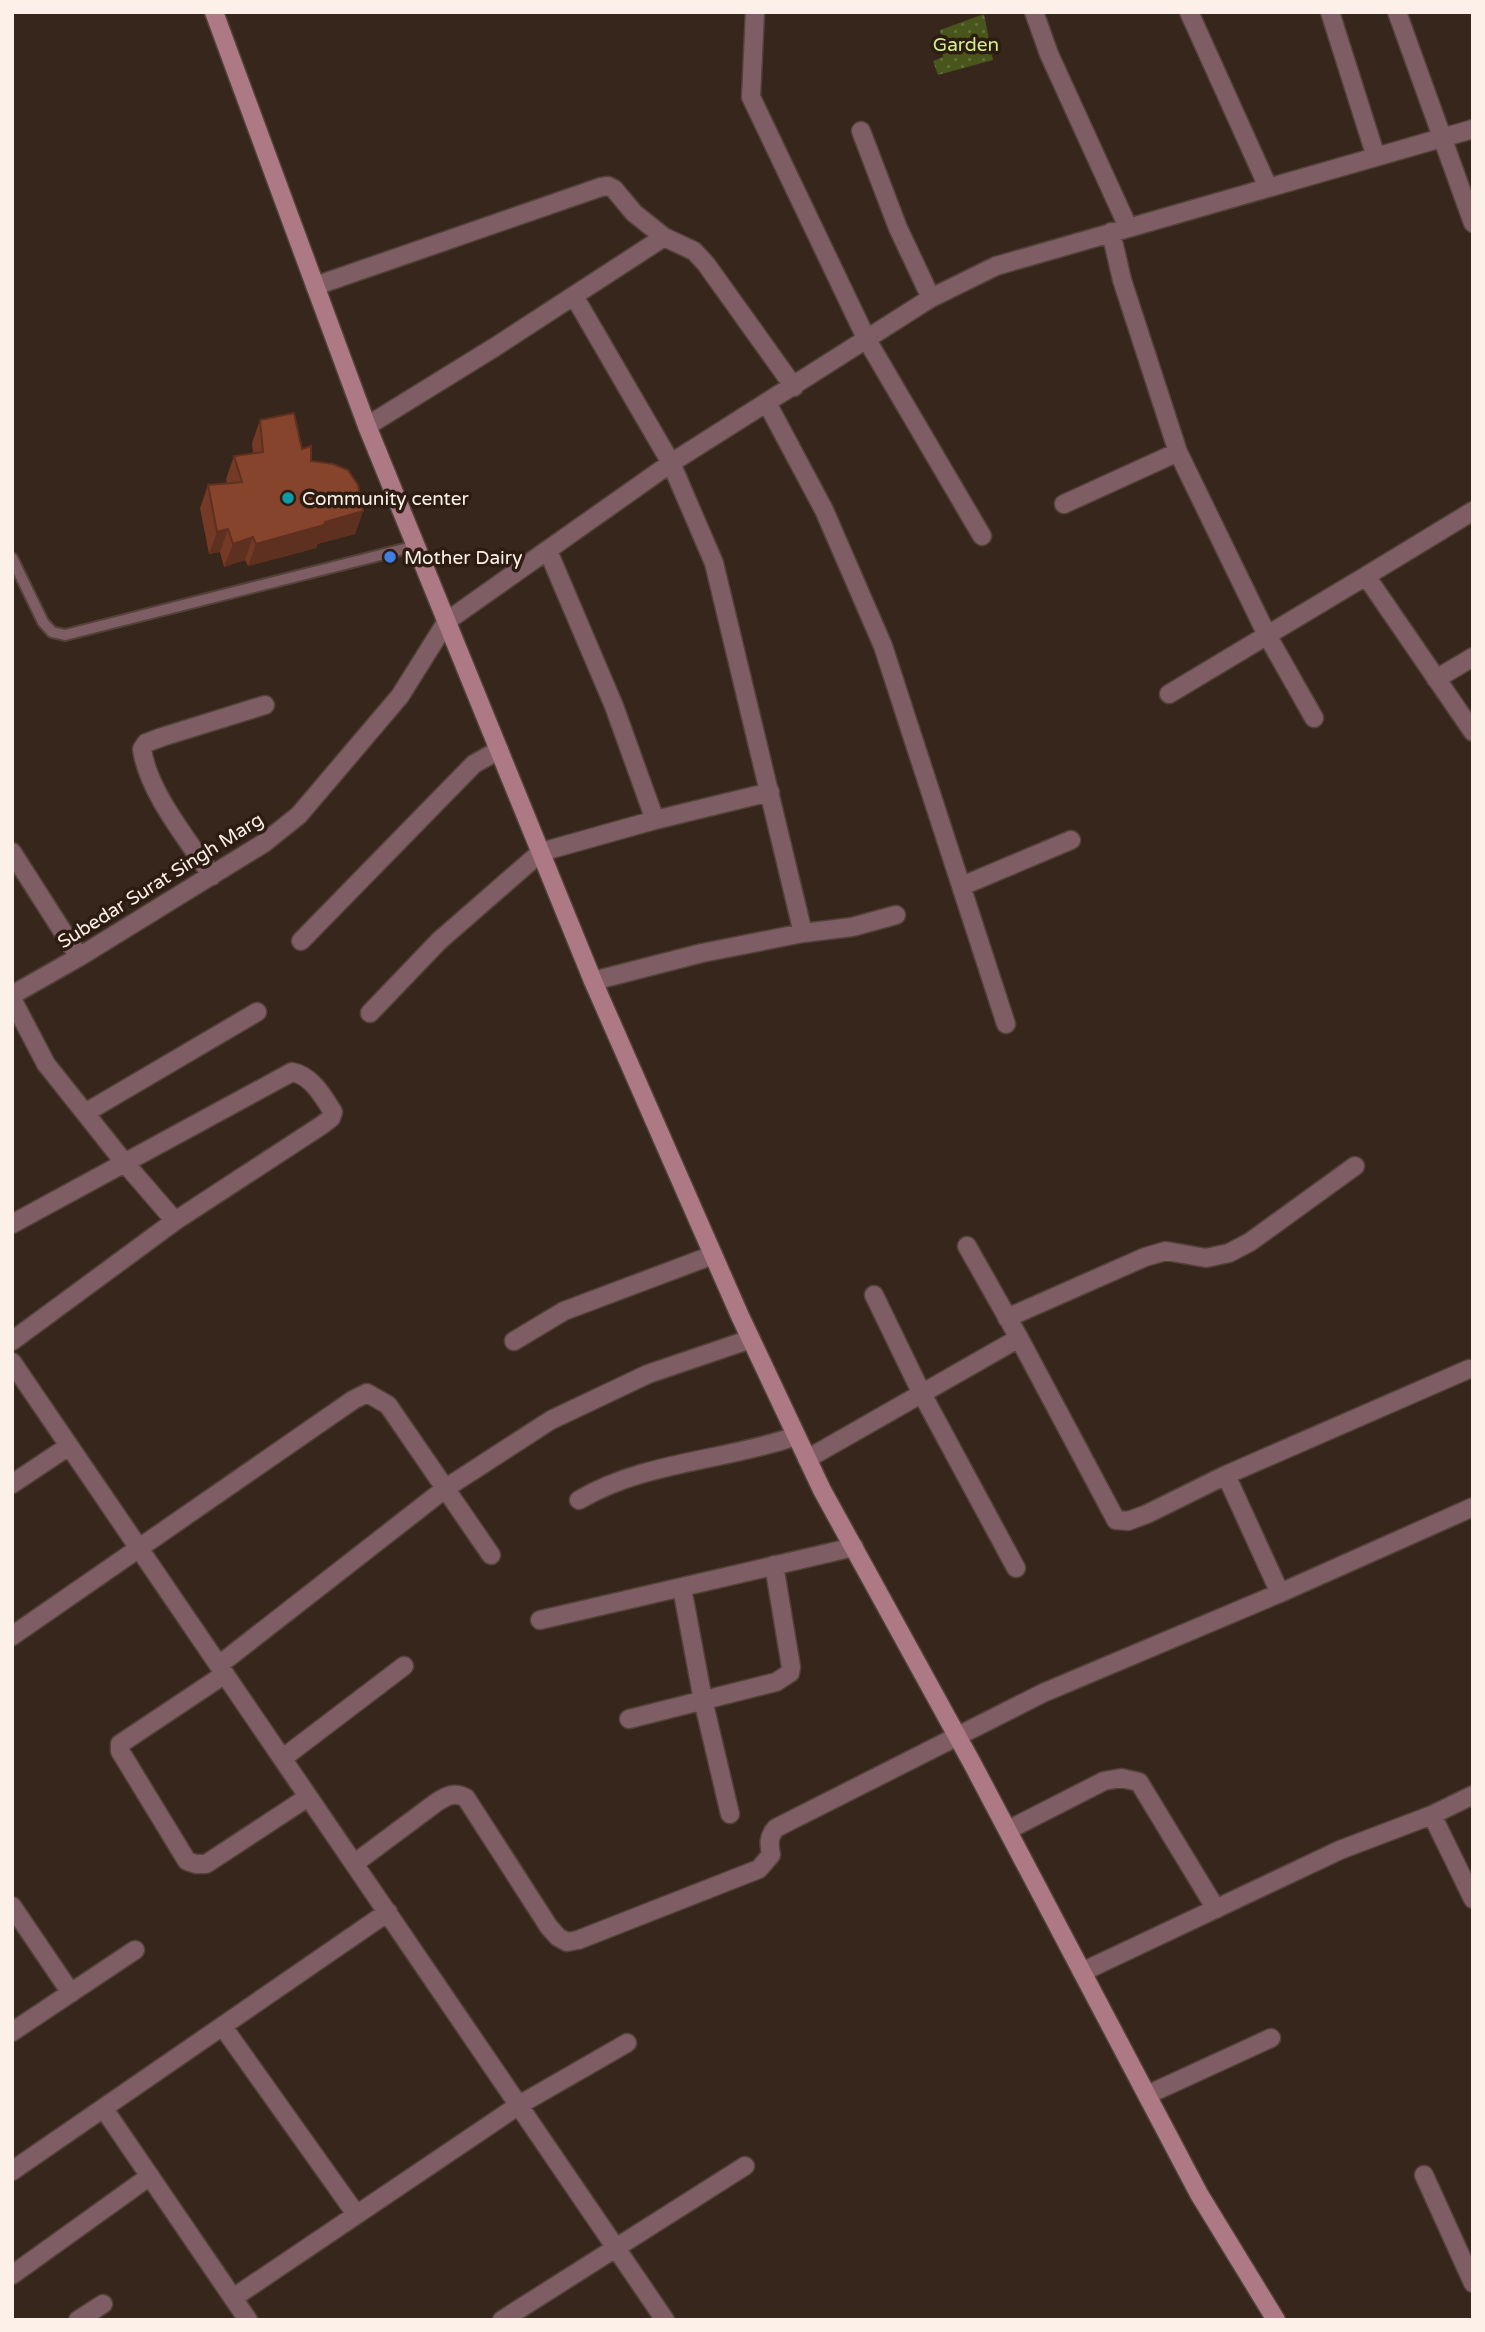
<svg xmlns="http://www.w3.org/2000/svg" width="1485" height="2332" font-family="'Varela Round',sans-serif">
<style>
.park{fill:url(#park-dots)}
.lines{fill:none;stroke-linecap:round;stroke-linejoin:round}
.lane-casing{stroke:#524238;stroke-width:14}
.street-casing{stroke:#524238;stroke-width:21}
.secondary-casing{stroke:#524238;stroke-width:21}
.lane{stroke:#7e5d65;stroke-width:10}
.street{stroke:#7e5d65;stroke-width:18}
.secondary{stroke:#ad7985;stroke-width:18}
.wall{fill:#743a26}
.shaded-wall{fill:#5e301f}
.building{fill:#87442c;stroke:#5e301f;stroke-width:2}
.culture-dot{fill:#0f9aa8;stroke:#2c1c12;stroke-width:2.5}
.shop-dot{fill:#3f7fe0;stroke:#2c1c12;stroke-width:2.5}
.labels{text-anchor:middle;stroke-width:7;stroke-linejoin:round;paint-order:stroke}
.park-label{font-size:19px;fill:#d3ee8a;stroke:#2c1c12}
.poi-label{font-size:19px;fill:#fcf0e9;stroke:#2c1c12;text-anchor:start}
.street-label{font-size:19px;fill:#fcf0e9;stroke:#2c1c12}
</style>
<defs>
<pattern id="park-dots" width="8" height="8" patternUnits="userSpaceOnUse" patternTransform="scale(1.75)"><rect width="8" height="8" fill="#48561b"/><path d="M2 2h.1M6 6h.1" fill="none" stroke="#636f3c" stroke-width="1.8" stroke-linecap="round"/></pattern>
</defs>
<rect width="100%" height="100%" fill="#36261b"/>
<path class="park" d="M984,14L993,60L938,75L933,61L943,57L940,30Z"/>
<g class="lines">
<g class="lane-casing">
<path id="lane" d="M12,558L43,622L52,632L65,635L416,546"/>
</g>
<g class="street-casing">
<path id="street" d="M755,12L751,97L867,340L982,536
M1034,12L1049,54L1128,227
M1189,12L1268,187
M1330,12L1376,157
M1397,12L1473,223
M861,131L898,228L931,298
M1111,232L1122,280L1178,452L1267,635L1314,718
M315,286L601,187L608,186L614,189L634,213L664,237
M574,296L671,463L714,563L803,933
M767,403L824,510L883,646L1006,1024
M367,426L495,347L664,237L694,251L706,264L794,387
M1064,504L1178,452
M548,551L614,706L655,820
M1366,576L1473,511
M1436,679L1473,657
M1169,694L1366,576L1473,732
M12,852L79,957
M212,876C188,840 148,792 142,749L146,743L162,737L265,705
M962,886L1071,840
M301,941L474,764L499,750
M593,981L702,953L803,933L852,927L896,915
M12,995L79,957L264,843L299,815L400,696L447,621L671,463L931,298L996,266L1473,129
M12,999L46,1064L124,1162L175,1221
M370,1013L439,941L541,852L655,820L770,792
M85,1113L257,1012
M12,1224L292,1072C311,1075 323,1096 333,1112L331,1118L322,1125L175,1221L12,1341
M967,1246L1019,1338L1116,1520L1128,1521L1147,1514L1226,1475L1469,1369
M874,1295L921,1392L1016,1568
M1007,1318L1145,1257L1166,1251L1206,1258L1229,1253L1250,1242L1355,1166
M514,1341L564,1311L713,1255
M12,1362L665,2320
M807,1459L1019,1338
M1226,1475L1280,1593
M12,1484L69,1446
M579,1500C645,1461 725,1461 796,1436
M682,1588L703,1700L730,1814
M540,1620L854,1547
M12,1636L353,1400L367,1393L388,1405L491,1555
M219,1665L446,1488L551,1420L648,1374L751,1339
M225,1674L120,1744V1751L187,1861L196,1864H206L308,1797
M629,1719L776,1682L790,1673L791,1667L774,1565
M283,1758L404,1666
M1432,1815L1473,1899
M1008,1830L1104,1781L1121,1778L1139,1782L1216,1909
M355,1863L437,1802C448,1795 455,1792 466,1798L549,1927L558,1937L567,1942L578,1940L759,1869L771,1855C769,1844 768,1837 776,1828L1043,1693L1280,1593L1473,1507
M12,1906L71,1993
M1082,1972L1340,1850L1432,1815L1473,1795
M223,2027L356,2214
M12,2032L135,1950
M1147,2095L1271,2038
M104,2109L248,2320
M12,2171L388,1912
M1424,2175L1473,2283
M12,2275L150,2176
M233,2298L519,2105L627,2043
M78,2320L103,2304
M502,2320L745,2166"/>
</g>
<g class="secondary-casing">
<path id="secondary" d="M214,12L367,426L593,981L740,1316L822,1490L972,1763L1199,2194L1276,2320"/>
</g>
<use href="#lane" class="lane"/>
<use href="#street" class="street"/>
<use href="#secondary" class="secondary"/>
</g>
<path class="wall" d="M260,420L302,449L311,461L363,511L355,534L317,544L316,548L248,566L245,560L224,567L220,552L209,554L200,508L208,485L227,483L226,479L234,456L253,453L252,443Z"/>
<path class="shaded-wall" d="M363,511L355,534L317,544L325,522Z
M324,525L316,548L248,566L256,544Z
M228,529L220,552L209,554L217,532Z
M253,537L245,560L224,567L233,544Z"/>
<path class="building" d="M294,413L302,449L311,446V461L333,464L348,470L358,485L363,511L325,522L324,525L256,544L253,537L233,544L228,529L217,532L208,485L242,482L234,456L263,452L260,420Z"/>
<circle class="culture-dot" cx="288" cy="498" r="7"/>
<circle class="shop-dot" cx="390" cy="557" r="7"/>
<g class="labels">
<g class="park-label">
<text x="966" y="51">Garden</text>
</g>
<g class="poi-label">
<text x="302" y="505">Community center</text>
<text x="404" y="564">Mother Dairy</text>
</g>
<g class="street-label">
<text transform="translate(160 880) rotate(-32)" y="7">Subedar Surat Singh Marg</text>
</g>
</g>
<rect width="1485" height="2332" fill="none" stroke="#fcf0e9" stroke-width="28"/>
</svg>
